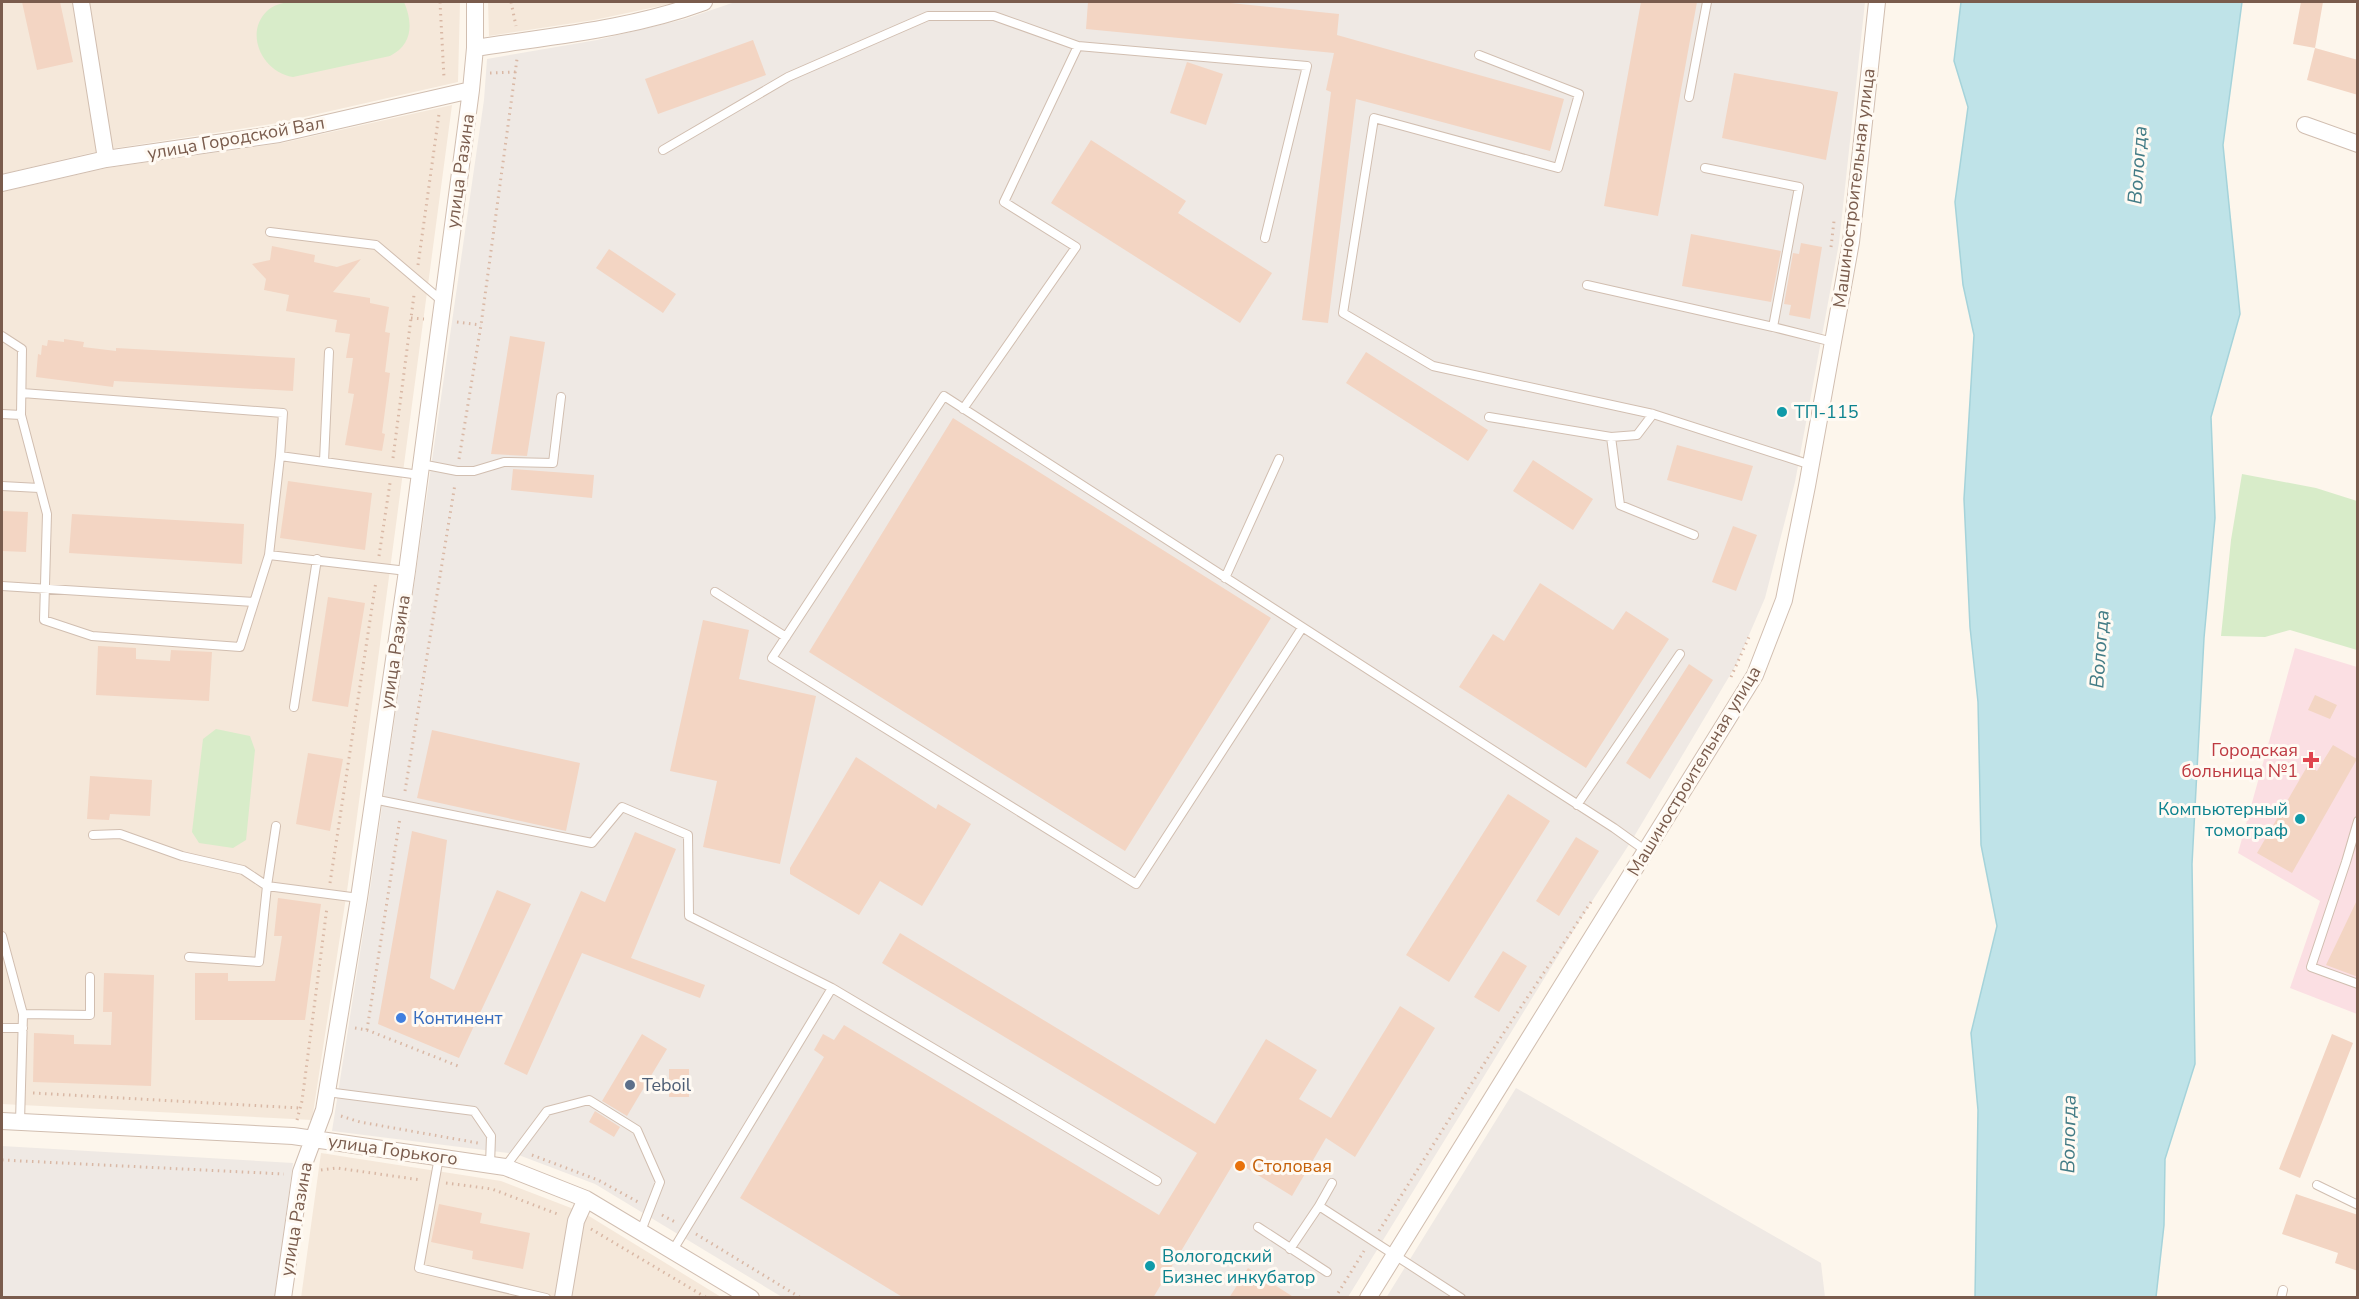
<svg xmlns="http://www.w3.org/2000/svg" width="2359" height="1299" font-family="'Nunito Sans',sans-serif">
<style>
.residential{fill:#f5e8da}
.industrial{fill:#efe9e4}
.medical{fill:#fbdfe3}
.green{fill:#d8ecc9}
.water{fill:#bfe3e8;stroke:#a5d3da;stroke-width:1.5}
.building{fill:#f3d5c3}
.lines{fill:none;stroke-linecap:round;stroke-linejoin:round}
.service-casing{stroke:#d1beb0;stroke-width:10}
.minor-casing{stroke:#d1beb0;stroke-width:18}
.path{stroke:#d9b8a5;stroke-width:3;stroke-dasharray:1.5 4.5;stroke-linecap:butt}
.service{stroke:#fff;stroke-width:8}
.minor{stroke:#fff;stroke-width:16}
.culture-dot{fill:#0f9aa8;stroke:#fffaf3;stroke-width:2}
.health-dot{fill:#e0444e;stroke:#fffaf3;stroke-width:2}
.shop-dot{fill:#3f7fe0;stroke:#fffaf3;stroke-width:2}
.service-dot{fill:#5c6f8a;stroke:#fffaf3;stroke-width:2}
.food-dot{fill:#e8710a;stroke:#fffaf3;stroke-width:2}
.labels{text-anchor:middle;stroke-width:6;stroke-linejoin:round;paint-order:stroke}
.street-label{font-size:18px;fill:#7a5c4d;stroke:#fffaf3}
.culture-label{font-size:18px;fill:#0d838f;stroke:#fffaf3;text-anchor:start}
.health-label{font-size:18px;fill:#be3a42;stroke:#fffaf3;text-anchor:end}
.shop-label{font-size:18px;fill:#366cbe;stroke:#fffaf3;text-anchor:start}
.service-label{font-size:18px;fill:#4e5e75;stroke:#fffaf3;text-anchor:start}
.food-label{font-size:18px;fill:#c56008;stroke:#fffaf3;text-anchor:start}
.water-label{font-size:20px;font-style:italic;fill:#437c86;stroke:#fffaf3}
</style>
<rect width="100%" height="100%" fill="#fdf6ec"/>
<path class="residential" d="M2,2H460L458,82L278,123L103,150L2,174Z
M488,2H679L594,20L489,36Z
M452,105L348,884L312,1120L2,1104V192L107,168L282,143Z
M321,1153L501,1181L584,1213L721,1297L301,1298Z"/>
<path class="industrial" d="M735,2H1865L1839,243L1795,482L1765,598L1736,665L1632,840L1587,909L1348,1297H782L595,1184L516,1154L332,1131L371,883L484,100L487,59L597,40L685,19Z
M1516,1088L1821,1263L1825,1297L1386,1298Z
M2,1146L293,1163L275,1297H2Z"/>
<path class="medical" d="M2295,648L2357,667V1014L2290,988L2320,901L2238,853Z"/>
<path class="green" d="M289,2H404C413,23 413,44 390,56L293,77C262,72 244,33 267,11C273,5 282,3 289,2Z
M2242,474L2316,488L2357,501V650L2290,630L2265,637L2221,636L2231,540Z
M216,729L250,736L255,750L246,840L233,848L199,843L192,832L203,739Z"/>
<path class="water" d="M1961,2H2242L2223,145L2240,314L2211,417L2215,518L2204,638L2192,864L2195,1064L2165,1159L2164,1225L2156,1297H1975L1978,1110L1971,1033L1997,926L1981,845L1978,702L1970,627L1964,499L1974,335L1963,285L1955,202L1968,107L1954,61Z"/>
<path class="building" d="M22,2H60L73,62L37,70Z
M1088,2H1221L1339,14L1337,35L1564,99L1550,151L1356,99L1328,323L1302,320L1331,92L1326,90L1334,53L1086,29Z
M1641,2H1697L1658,216L1604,206Z
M2301,2H2323L2315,48L2293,44Z
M753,40L766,75L658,114L645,79Z
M2315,48L2358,60V95L2307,80Z
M1187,62L1223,74L1206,125L1170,113Z
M1734,73L1838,92L1826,160L1722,138Z
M1091,140L1186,201L1178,213L1272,273L1240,323L1051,203Z
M1691,234L1781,251L1771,302L1682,286Z
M1801,243L1822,247L1810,319L1789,315L1791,305L1784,304L1793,253L1799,254Z
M272,246L315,255L314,262L337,267L361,259L333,292L370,298V303L389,307L385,332L390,333L385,372L390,373L382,433L385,434L382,451L345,445L354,394L348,393L353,358H346L350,334L335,332L337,320L286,311L289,295L264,290L266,279L252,264L270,260Z
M609,249L676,294L663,313L596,268Z
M510,336L545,342L527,456L491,454Z
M64,339L84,342L83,347L116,351V348L295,358L293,391L114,381L113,387L36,377L38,354L41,355L42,345L47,346L48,340L64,342Z
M1366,352L1488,430L1468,461L1346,383Z
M953,418L1271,618L1125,851L809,652Z
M1677,445L1753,466L1742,501L1667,480Z
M1533,460L1593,499L1573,530L1513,491Z
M513,469L594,475L592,498L511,490Z
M288,481L372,493L365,550L280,538Z
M2,511L28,512L26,552L2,551Z
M72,514L244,524L242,564L69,553Z
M1733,526L1757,535L1736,591L1712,582Z
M1540,583L1613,630L1626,611L1669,639L1586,768L1459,687L1493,634L1504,641Z
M328,597L365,603L348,707L312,701Z
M703,620L749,630L739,679L816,696L780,864L703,847L717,781L670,771Z
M98,646L136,648V659L170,661L171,650L212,652L209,701L96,695Z
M1689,664L1713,680L1650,779L1626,763Z
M2315,695L2337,705L2330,719L2308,710Z
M432,730L580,763L566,831L417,798Z
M2333,745L2357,759L2292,873L2257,853L2308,765L2317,771Z
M308,753L343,759L330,831L296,824Z
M856,757L936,809L938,804L971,824L922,906L880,881L859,915L790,874V868Z
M90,776L152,780L150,816L110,814L109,820L87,819Z
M1508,794L1550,821L1449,982L1406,955Z
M412,831L447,840L430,978L454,990L497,890L531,904L459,1058L378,1024Z
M635,832L676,849L631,958L705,985L700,998L582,953L527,1075L504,1064L581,891L605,902Z
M1576,837L1599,851L1559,916L1536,901Z
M278,898L321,904L305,1020H195V973H228V981H275L282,936H274Z
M2358,898V977L2326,965Z
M900,933L1215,1124L1266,1039L1317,1070L1299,1099L1331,1118L1400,1006L1435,1028L1355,1157L1326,1138L1292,1196L1235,1161L1153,1298H904L740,1198L824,1057L814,1050L823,1034L834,1040L844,1025L1159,1215L1197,1153L882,963Z
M1503,951L1527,966L1499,1012L1474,997Z
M104,973L154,975L151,1086L33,1082L34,1033L74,1035V1044L111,1045L112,1012H103Z
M642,1034L667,1049L627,1116L602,1101Z
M2332,1034L2353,1043L2300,1178L2279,1169Z
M669,1069H689V1097H669Z
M595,1111L620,1127L614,1137L589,1122Z
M2296,1194L2358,1215V1271L2335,1263L2338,1253L2282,1234Z
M439,1204L482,1213L480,1223L530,1233L523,1269L472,1259L473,1251L431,1242Z
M1248,1268L1295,1298H1229Z"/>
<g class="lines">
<g class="service-casing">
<path id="service" d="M1078,46L1307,66L1265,238
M1479,55L1579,94L1558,168L1374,118L1343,313L1433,366L1653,414L1811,465
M1689,97L1707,2
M663,150L788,77L928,16H994L1078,46L1004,202L1076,247L963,409
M1705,168L1799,187L1773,327L1833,342
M270,232L376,245L442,301
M1587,285L1773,327
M2,336L22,349L21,415L2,414
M22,393L283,413L280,456L269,555L407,571
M1653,414L1637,435L1611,437L1620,505L1694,535
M21,415L47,514L44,620L92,636L240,647L269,555
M1489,417L1611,437
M280,456L420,475
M324,461L329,352
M421,464L457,471H474L504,462L553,463L561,397
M2,486L39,488
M1225,578L1279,459
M2,586L254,602
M715,592L786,637
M1302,628L1136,884L772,658L944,396L1614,828L1646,851
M294,707L317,559
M373,799L592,843L622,807L688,835L689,916L832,988L1157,1181
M1577,805L1680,654
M2358,821L2346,862L2311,967L2358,984
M93,835L120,834L182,856L243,870L267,886L276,826
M2,936L23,1014
M189,957L259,962L267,886L359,898
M2,1028H23
M327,1092L474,1111L491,1136L490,1165
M20,1122L23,1014L90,1015V977
M439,1157L419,1268L546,1298
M505,1167L547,1111L589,1100L637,1130L660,1182L641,1231
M1332,1183L1319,1206L1461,1298
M2317,1185L2358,1205
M1258,1227L1327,1272
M1290,1249L1319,1206
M673,1250L832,988
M2281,1298L2283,1290"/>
</g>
<g class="minor-casing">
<path id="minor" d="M81,2L106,159
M475,48C552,36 631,29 704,2
M2305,125L2358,144
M2,183L106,159L279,134L471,90
M2,1121L293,1136L505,1167L586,1199L751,1298
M283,1298L301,1172L324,1110L359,898L407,571L471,90L475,48V2
M563,1298L576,1221L586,1199
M1368,1298L1755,675L1784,600L1807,486L1851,242L1877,2"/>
</g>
<path class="path" d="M440,2L444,78
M511,2L516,26
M490,73L516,72
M1831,247L1834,221
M418,265L439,114
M411,318L424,319
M457,322L481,325
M393,458L414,295
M459,459L481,325L517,59
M379,556L390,483
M1731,677L1749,637
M405,791L455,484
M330,883L376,581
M355,1028L367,1030L458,1066
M367,1030L400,818
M33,1093L299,1108
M341,1116L360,1122L478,1143
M297,1120L302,1101L327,907
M532,1155L598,1180L638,1202
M2,1160L284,1174
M321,1170L337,1168L421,1180
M446,1183L492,1189L560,1215
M662,1215L675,1222
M591,1229L707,1298
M1379,1231L1499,1040L1591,902
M696,1234L801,1298
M1335,1298L1364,1251"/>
<use href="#service" class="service"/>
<use href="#minor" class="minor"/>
</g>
<g class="culture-dot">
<circle cx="1782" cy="412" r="6"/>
<circle cx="2300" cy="819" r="6"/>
<circle cx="1150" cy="1266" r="6"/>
</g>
<path class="health-dot" d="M2308 751h6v6h6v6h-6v6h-6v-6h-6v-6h6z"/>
<circle class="shop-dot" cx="401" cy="1018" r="6"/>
<circle class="service-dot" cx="630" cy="1085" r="6"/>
<circle class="food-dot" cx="1240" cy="1166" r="6"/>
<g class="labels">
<g class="street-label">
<text transform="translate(236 138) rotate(-10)" y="6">улица Городской Вал</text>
<text transform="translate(460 171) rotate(-82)" y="6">улица Разина</text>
<text transform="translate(1854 188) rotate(-83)" y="6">Машиностроительная улица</text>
<text transform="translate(395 652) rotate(-81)" y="6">улица Разина</text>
<text transform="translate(1694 771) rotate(-59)" y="6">Машиностроительная улица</text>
<text transform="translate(393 1150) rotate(8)" y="6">улица Горького</text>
<text transform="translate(296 1219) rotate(-80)" y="6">улица Разина</text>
</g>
<g class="culture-label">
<text x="1794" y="418">ТП-115</text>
<text x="2288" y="815" text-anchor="end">Компьютерный<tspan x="2288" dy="21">томограф</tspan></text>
<text x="1162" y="1262">Вологодский<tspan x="1162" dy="21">Бизнес инкубатор</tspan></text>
</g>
<g class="health-label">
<text x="2298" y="756">Городская<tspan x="2298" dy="21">больница №1</tspan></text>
</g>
<g class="shop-label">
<text x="413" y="1024">Континент</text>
</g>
<g class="service-label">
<text x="642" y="1091">Teboil</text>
</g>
<g class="food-label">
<text x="1252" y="1172">Столовая</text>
</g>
<g class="water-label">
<text transform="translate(2137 165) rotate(-86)" y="7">Вологда</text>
<text transform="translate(2099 649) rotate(-86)" y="7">Вологда</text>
<text transform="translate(2068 1134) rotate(-89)" y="7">Вологда</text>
</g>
</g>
<rect width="2359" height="1299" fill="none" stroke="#7a5c4d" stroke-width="6"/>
</svg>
